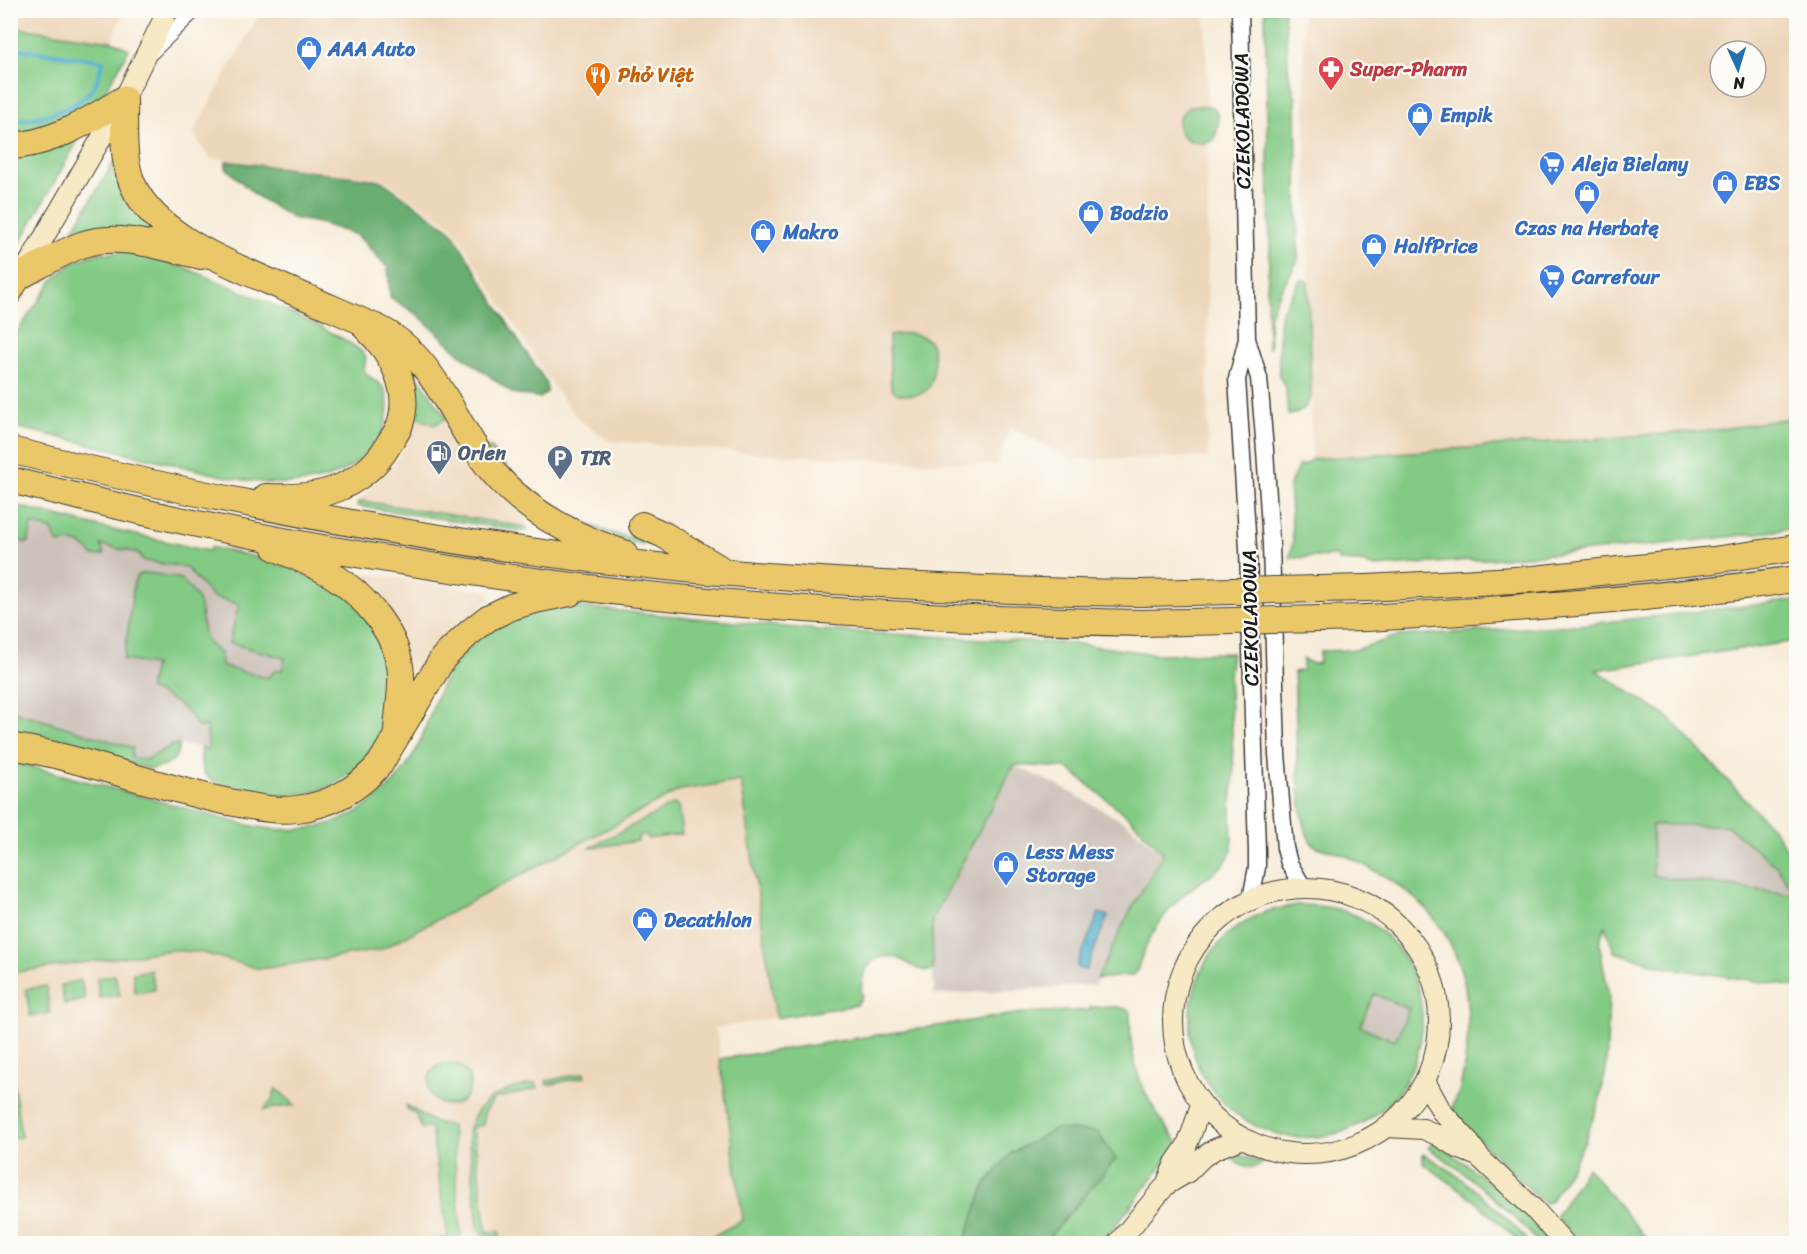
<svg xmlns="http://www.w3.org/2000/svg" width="1807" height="1254" font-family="Sriracha,sans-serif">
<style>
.built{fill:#edd7bb;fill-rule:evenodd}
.industrial{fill:#ccc2b9}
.green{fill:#83ca85;stroke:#507350;stroke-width:1.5;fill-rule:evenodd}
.forest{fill:#6aae72;stroke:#436547;stroke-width:1.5}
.water{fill:#4daecc;stroke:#346574;stroke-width:1.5}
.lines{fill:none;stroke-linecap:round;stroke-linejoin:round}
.stream{stroke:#4daecc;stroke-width:4.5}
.minor-casing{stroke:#3d3b38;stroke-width:16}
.tertiary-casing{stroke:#3d3b38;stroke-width:19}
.secondary-casing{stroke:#3d3b38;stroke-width:22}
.primary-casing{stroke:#3d3b38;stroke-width:23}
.motorway-casing{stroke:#3d3b38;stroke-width:28}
.minor{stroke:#fff;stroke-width:14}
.tertiary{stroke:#fff;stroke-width:16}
.secondary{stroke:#f7e9c3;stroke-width:20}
.primary{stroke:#eac769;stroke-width:21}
.motorway{stroke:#eac769;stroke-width:26}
.motorway-bridge-casing{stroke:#3d3b38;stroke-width:28;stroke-linecap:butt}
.motorway-bridge{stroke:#eac769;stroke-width:26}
.labels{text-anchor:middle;stroke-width:4.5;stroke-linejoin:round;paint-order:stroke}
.shop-label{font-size:20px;font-weight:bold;fill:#366cbe;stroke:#fdfcf7;text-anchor:start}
.health-label{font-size:20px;font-weight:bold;fill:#be3a42;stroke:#fdfcf7;text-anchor:start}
.food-label{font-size:20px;font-weight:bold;fill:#c56008;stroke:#fdfcf7;text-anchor:start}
.street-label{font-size:20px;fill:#1c1c1c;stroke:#fdfcf7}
.service-label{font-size:20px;font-weight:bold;fill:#4e5e75;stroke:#fdfcf7;text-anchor:start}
</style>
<rect width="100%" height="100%" fill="#fdfcf7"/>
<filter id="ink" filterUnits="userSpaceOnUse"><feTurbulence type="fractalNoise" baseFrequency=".0167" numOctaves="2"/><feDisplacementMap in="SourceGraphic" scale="12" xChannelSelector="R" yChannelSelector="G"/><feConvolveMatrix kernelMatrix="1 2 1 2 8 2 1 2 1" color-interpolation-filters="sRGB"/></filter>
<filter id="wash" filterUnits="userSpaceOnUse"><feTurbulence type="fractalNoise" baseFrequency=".008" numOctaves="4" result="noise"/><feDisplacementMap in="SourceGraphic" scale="24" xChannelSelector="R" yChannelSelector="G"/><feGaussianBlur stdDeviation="1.35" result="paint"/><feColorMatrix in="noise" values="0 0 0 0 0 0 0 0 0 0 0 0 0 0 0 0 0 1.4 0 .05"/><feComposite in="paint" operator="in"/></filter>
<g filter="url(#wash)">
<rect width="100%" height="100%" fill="#f7ecd9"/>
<path class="built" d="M11,11H123L112,41L11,27Z
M261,11H1204L1207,70L1208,457L1072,460L1010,427L997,465L780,455L609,441L576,417L545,374L452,226L381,178L209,158L193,133Z
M1303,11H1796V417L1716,430L1312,459ZM1720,51H1756V87H1720Z
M414,416L447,418L528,512L526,527L358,502L395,462L406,442Z
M366,573L489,591L490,598L420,678L415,679L411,678L391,615L362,579Z
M741,781L776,1018L716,1028L745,1243H11L10,970L186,947L380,950L680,790Z"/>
<path class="industrial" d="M10,510L305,593L350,761L179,745H172L146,760L130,756L133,748L11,710Z
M1013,765L1057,785L1128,824L1163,854L1128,915L1094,985L934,995L932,920Z
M1652,824L1726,825L1776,866L1796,895L1653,876Z
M1374,994L1409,1009L1395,1042L1359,1026Z"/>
<path class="green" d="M1265,11H1284L1289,76L1296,99L1298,260L1275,301L1269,319L1270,348H1268L1267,289L1270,249Z
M11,27L112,41L129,49C115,75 102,104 74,118C58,126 29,131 11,137Z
M1191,106C1196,106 1205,104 1211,107C1223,113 1218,135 1211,142C1182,149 1165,121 1191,106Z
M77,140V142L11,259V156Z
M115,160L168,238L67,240Z
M127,252L157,258L181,266C212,279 354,335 366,357L364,371C370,379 382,384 384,388C392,404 386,432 375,444C357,464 341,476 314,481C263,490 211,473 161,461C111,449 61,438 11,426V341L53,280L73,262L99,253Z
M1300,280H1305L1308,283L1311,396C1306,408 1302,414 1288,415L1286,388L1279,376V324L1281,313Z
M909,333C916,335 926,336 930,343C936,352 935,385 925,391C918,397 907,395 898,394L891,388L889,336Z
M405,359L447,418L434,425L414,416Z
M1796,417V528C1656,548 1515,557 1374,567L1362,562L1339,561L1337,556L1290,558L1293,540L1289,486L1299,465L1303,466L1312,459L1716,430Z
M487,447H490C536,505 586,532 659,543L660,545L632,544L544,508Z
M362,501L526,527L527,530L521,531L357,506L358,502Z
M10,504L100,527L209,551L211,547L264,559L296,570L349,594L390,652V717L383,736L362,764L351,774L330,786L309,793L277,796L257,795L256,789C241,786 213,786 204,773C200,766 201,756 200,748L208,749L207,726L198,727C184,704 172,700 149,689L154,665L124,660L134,582C136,579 136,576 140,574C147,571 174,577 181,579C187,586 196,594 199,603C206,627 197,638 221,654V666L267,678L276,670H282L285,658L229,643L239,604L212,597L186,567L144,561L138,553L101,545L104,555L93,556C84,542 72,540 58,544L52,530L32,524L28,543L11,539Z
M1796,600V641L1596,670L1669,718L1774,830L1796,862V894L1776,866L1726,825H1652L1653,876L1796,895V987L1669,968L1614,952L1605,926L1599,943L1609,996L1606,1070L1599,1102L1585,1140L1576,1159L1550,1202L1544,1203L1452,1114L1455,1111L1452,1106C1462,1090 1463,1072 1466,1054C1475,982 1455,922 1392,881C1375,871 1354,858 1336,852C1327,849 1317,850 1311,842C1294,819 1297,706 1294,672L1303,670V659L1313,664L1319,663L1320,651L1355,650L1398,636L1589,624Z
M562,607H579L819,630L1079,644L1155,654L1232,653L1229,676L1234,775L1231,804L1232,849C1228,870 1193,883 1179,899C1160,919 1144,945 1137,971L1133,975L1097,979L1128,915L1163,853L1131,819L1067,768L1014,765L932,920L933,970C919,975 908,960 894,957C868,952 859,977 862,997L856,1005L776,1018L741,781L680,790L380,950L260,969L203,953L171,950L11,973V761C67,776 124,792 181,807C219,817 260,833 300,829C355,825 400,789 421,739C432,712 439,681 459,658C487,628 523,611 562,607Z
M10,710L133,748L131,757L146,760L172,745H179C177,763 166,767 150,769L11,732Z
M674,804L678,806L682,834L648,839L647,835L638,836V841L589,848Z
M1297,905C1319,905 1340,907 1359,917C1445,961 1442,1085 1356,1126C1333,1137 1306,1140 1281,1135C1247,1127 1220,1106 1203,1076C1172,1019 1197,941 1258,915C1271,909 1284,907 1297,905ZM1374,994L1409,1009L1395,1041L1360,1026Z
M150,970L155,990L135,993L133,973Z
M115,975L120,995L99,998L97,978Z
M81,980L85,1000L64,1004L61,985Z
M46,986L50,1013L30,1016L26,989Z
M1090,1007H1117L1130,1010C1128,1067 1144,1100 1179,1144L1102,1243H1044L1116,1159L1011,1153L984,1187L964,1243L698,1244L743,1220L720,1059L1022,1013L1090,1010Z
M11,1062L21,1137L11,1138H10Z
M428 1084a21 21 0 1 1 42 0a21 21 0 1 1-42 0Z
M584,1073L585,1077L547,1085L546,1081Z
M536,1083L538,1088L494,1099L484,1113L483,1125L473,1127L487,1232L500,1231V1239C488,1240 484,1239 478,1227L468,1131C479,1095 504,1090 536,1083Z
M276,1088L295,1105L263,1110L272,1100Z
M406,1105L433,1122L452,1126L461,1234C458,1246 449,1244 438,1243L440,1239L448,1237L431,1128H421L416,1115L407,1109Z
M1434,1141C1477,1171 1517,1203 1552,1243H1539C1506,1207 1470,1174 1428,1148Z
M1423,1154C1462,1175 1500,1210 1530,1243H1521L1474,1200L1423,1163Z
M1228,1155L1242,1156L1263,1163C1250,1172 1238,1166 1228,1155Z
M1587,1167L1650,1243H1579L1556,1216Z"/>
<path class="forest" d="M226,161L380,180L451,230L516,337L546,382L547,392L540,398L512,393L460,354L418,315L390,297L388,268L357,235L319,223L292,218L255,195L226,168Z
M1055,1129L1097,1132L1116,1159L1044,1243H964L984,1187L1011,1153Z"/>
<path class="water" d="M1099,913L1108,916L1086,970L1078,968L1077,965Z"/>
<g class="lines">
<path class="stream" d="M10,48L103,61C100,70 97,85 90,92C72,111 36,120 10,121"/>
</g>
</g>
<g filter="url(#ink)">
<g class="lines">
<g class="minor-casing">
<path id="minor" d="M151,53L195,10"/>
</g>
<g class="tertiary-casing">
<path id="tertiary" d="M1240,10L1247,339L1259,378L1265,450L1271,544L1277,754L1285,848L1289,863L1303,887
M1247,339L1237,379L1248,548L1257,851V867L1251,899"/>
</g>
<g class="secondary-casing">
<path id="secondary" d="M22,275L124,99L168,10
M1173 1021a133 133 0 1 1 266 0a133 133 0 1 1-266 0Z
M1425,1081L1442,1112L1466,1138L1480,1158L1534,1209L1565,1244
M1387,1127L1423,1129L1437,1135L1458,1148L1480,1157
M1166,1185L1188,1172L1203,1157L1215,1149L1243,1138
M1117,1244L1166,1185L1175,1163L1186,1147L1192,1132L1201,1104"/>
</g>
<g class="primary-casing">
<path id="primary" d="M10,295L22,275"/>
</g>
<g class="motorway-casing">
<path id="motorway" d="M124,99C125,127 121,158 133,185C156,238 239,268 289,290C319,302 348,316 378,328C431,354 450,413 482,458C516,506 569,535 624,553
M10,146C52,144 90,120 124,99
M22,275C41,265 60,253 81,245C118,231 164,248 201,256
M10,450C202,497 396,536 591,559C774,580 957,591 1141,593
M10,480C79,497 148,514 217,528C330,551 444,569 557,584C750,610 946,619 1141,623
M266,497C290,498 321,497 343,486C361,477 377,464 387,447C391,440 396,434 399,427C413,390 392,353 366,328
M642,525L664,535L719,568
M276,548C294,556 314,564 331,574C364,595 398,633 401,674C402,693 398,711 397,730
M1367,588L1534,579L1713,560L1796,548
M1367,618C1511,609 1654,599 1796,579
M10,746C85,758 155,787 229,802C251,806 275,812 297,809C330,805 358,789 380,764L443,658L469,633L488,618L511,607L535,600L570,593"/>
</g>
<use href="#minor" class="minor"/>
<use href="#tertiary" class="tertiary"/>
<use href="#secondary" class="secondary"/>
<use href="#primary" class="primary"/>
<use href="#motorway" class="motorway"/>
<g class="motorway-bridge-casing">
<path id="motorway-bridge" d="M1141,593L1367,588
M1141,623L1367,618"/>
</g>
<use href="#motorway-bridge" class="motorway-bridge"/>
</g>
</g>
<defs>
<g id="shop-pin" transform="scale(1.35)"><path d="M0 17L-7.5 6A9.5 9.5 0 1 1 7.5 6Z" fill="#3f7fe0" stroke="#fdfcf7"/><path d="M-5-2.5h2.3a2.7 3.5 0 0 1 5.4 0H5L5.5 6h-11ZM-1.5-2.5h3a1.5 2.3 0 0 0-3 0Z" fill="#fff"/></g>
<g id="pharmacy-pin" transform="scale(1.35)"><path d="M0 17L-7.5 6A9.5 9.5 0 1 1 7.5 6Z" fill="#e0444e" stroke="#fdfcf7"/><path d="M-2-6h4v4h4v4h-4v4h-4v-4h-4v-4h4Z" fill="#fff"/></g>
<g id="restaurant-pin" transform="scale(1.35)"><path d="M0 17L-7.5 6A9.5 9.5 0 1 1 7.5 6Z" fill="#e8710a" stroke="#fdfcf7"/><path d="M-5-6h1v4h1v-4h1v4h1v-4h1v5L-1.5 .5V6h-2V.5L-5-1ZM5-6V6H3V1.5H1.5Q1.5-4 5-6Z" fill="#fff"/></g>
<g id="supermarket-pin" transform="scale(1.35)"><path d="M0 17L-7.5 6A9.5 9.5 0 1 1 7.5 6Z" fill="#3f7fe0" stroke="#fdfcf7"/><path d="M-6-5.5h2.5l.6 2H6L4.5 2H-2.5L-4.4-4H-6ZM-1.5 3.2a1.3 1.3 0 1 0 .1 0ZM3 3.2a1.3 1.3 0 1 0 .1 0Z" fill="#fff"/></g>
<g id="fuel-pin" transform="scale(1.35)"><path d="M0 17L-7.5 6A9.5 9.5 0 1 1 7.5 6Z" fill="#5c6f8a" stroke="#fdfcf7"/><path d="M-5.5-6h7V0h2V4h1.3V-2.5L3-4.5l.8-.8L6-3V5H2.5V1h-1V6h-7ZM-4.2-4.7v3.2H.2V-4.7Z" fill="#fff"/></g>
<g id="parking-pin" transform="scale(1.35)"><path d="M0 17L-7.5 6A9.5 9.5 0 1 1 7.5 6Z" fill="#5c6f8a" stroke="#fdfcf7"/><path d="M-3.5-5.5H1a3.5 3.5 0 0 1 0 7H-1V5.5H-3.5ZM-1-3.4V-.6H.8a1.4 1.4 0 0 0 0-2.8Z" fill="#fff"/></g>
</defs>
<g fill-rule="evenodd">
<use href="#shop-pin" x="309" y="49"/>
<use href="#pharmacy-pin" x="1331" y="69"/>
<use href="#restaurant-pin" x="598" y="75"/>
<use href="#shop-pin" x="1420" y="115"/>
<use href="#supermarket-pin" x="1552" y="164"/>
<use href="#shop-pin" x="1725" y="183"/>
<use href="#shop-pin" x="1587" y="193"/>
<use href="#shop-pin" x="1091" y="213"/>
<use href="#shop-pin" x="763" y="232"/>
<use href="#shop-pin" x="1374" y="246"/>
<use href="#supermarket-pin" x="1552" y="277"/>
<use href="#fuel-pin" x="439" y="453"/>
<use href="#parking-pin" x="560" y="458"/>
<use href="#shop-pin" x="1006" y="864"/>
<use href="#shop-pin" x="645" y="920"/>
</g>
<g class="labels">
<g class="shop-label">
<text x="328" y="56">AAA Auto</text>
<text x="1440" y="122">Empik</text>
<text x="1572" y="171">Aleja Bielany</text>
<text x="1744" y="190">EBS</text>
<text x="1110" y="220">Bodzio</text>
<text x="1587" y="235" text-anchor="middle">Czas na Herbatę</text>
<text x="783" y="239">Makro</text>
<text x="1394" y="253">HalfPrice</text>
<text x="1572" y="284">Carrefour</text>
<text x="1026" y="859">Less Mess<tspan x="1026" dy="23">Storage</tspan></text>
<text x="664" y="927">Decathlon</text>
</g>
<g class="health-label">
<text x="1350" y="76">Super-Pharm</text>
</g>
<g class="food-label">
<text x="618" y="82">Phở Việt</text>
</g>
<g class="street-label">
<text transform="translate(1242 121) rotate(-91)" y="7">CZEKOLADOWA</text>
<text transform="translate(1250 618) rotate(-91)" y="7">CZEKOLADOWA</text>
</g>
<g class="service-label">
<text x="458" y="460">Orlen</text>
<text x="580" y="465">TIR</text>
</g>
</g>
<rect width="1807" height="1254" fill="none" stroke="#fdfcf7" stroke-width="36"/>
<g transform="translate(1738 69) rotate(176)"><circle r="28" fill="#fdfcf7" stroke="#a3a29f" stroke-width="1.5"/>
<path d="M0-4.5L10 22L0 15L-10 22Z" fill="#1f6fb2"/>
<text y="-9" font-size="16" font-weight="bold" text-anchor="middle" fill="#1c1c1c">N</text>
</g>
</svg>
